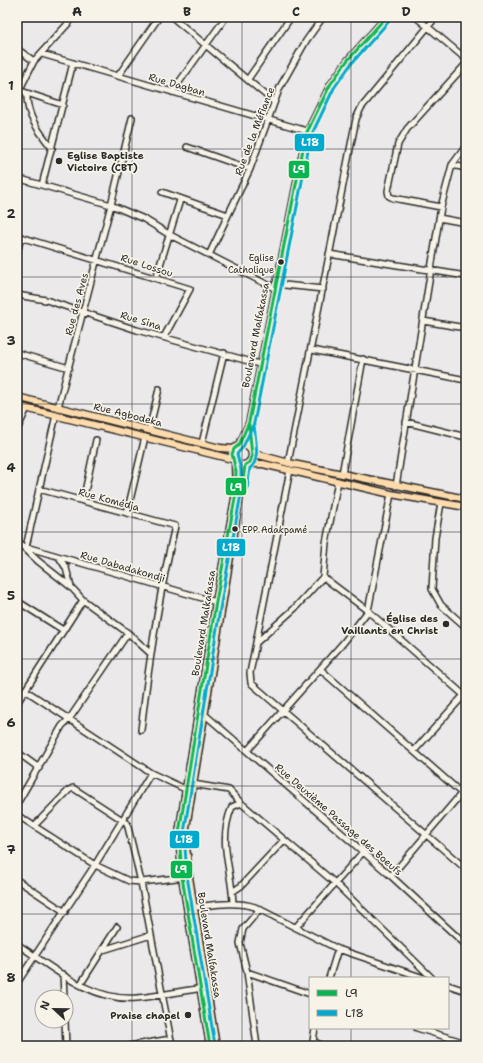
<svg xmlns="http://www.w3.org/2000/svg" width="483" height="1063" font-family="'Shantell Sans',sans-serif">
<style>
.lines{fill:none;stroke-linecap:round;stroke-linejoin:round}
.minor-casing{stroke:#2b2b2b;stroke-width:8}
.major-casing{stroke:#2b2b2b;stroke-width:9}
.minor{stroke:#f7f3e8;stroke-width:5}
.major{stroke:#fedbac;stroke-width:6}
.bus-1-casing{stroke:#f7f3e8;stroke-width:6}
.bus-2-casing{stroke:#f7f3e8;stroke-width:6}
.bus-1{stroke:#09b54f;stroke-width:3}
.bus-2{stroke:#00a9ce;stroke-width:3}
.grid{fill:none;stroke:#2b2b2b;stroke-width:1;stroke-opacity:0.55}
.poi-dot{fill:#2b2b2b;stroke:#f7f3e8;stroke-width:1.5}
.labels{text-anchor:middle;stroke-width:3.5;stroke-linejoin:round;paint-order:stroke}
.bus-label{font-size:9px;fill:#2b2b2b;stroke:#f7f3e8;text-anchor:end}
.street-label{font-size:10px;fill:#2b2b2b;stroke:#f7f3e8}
.poi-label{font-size:10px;font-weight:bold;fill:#2b2b2b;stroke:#f7f3e8;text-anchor:end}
.line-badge{stroke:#f7f3e8;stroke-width:1.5}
.badge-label{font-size:11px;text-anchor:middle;font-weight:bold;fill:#fff}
.neatline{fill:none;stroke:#2b2b2b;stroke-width:1.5}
.grid-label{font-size:13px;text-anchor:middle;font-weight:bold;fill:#2b2b2b}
</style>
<rect width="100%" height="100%" fill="#ebe9ea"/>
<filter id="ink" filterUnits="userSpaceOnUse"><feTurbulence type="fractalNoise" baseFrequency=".025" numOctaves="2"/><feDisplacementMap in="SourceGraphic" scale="8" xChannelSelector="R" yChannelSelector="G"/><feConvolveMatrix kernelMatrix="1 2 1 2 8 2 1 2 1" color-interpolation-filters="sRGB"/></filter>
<g filter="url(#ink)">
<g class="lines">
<g class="minor-casing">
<path id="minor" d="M172,17L273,101
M416,17L466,59
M17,21L20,17
M17,49L34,61
M42,54L307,131
M118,76L159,17
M248,79L291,17
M24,92L63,105
M172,92L226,17
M27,94C26,115 39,132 52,148
M17,95L34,61L74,17
M187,147L250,169
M452,165L466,168
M17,178L111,205L144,219L170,235L274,288
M42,185L73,63
M162,192L228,215
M441,207L393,198L389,196L388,191L398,144L407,129L466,64
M439,218L466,223
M17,236L190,289L164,337
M17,253L21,237
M329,254L466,276
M209,255L250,169L280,87L306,41L323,17
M156,278L180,200
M275,284L323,289
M17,295L46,300L137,330L259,364
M423,321L466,328
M312,350L466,380
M17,353L69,368
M58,407L111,205L132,118
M406,422L466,437
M249,427L250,448
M17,430L27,408
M149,430L159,389
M202,443L224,353
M239,445L249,422L306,134L330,85L347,61L386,17
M288,463L356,119L361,108L436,17
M290,470L250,673L251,683L466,869
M342,474L363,359
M396,486L441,207L452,165L466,146
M39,489L175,526C159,594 149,661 141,730
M83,501L96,440
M441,503L435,538L432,589L441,605L466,627
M127,513L145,437
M17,541L38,561L71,587L83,600L128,633L150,653
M26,547L216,602
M26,547L56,415
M59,557L66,568L71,587
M323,577L326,543L338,481
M17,601L63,630
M257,642L294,609L323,577L368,611L466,697
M320,669L466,797
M25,690L151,773L185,789
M17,703L83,600
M203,713L391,876L466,945
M247,751L344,642L368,611L391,494
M414,751L464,695
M17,752L39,768
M193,784L229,790L241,803
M17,804L62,726L70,718L128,633
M17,815L95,865L129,881L141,882L186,877
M34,826L69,790L73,788L127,823L141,882L172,1046
M391,876L466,788
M17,880L65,912
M232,892L241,886L284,840
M233,904C232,868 217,843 232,807L241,803L335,883L432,978
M194,907C214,905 235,901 255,907L338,949L424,978
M296,927L363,852
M17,944C52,967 91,1002 137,998C159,996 181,991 203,988
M103,950L151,935
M247,972L310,994
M63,974L64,997
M329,978L338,949
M17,983L95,865L151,773
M80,985L117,927
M448,985L466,991
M65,1021L66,1046
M315,1028L313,1041L323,1046
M417,1028L466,1043
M129,1046L171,1039
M257,1046L247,972L240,943L243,929L260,909"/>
</g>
<g class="major-casing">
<path id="major" d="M17,397L220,448L234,449
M17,406L232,459
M232 455a10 10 0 1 1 20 0a10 10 0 1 1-20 0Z
M251,450L259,455L293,464L466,499
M247,464H263L391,494L466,507
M210,1046L182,877L179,833L216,602L236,493L235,462
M216,1046L189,877L185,834L245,465"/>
</g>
<use href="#minor" class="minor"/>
<use href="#major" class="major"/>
<g class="bus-1-casing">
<path id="bus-1" d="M242,488L245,465L250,462L252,456L249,425
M210,1046L182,877L179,833L216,602L236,493V471L232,454L234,449L239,445L249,422L306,134L330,85L347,61L386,17"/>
</g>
<g class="bus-2-casing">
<path id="bus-2" d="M247,489L250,468C261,461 255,437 254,425
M215,1045L187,876L184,833L221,603L241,494V470L237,454L243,447L254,423L311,136L334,88L351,64L390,20"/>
</g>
<use href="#bus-1" class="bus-1"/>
<use href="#bus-2" class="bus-2"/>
</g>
</g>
<path class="grid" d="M132,17V1046M242,17V1046M351,17V978M17,149H466M17,277H466M17,404H466M17,532H466M17,659H466M17,786H466M17,914H466M351,1028V1046"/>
<g class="poi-dot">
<circle cx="59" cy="161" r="4"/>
<circle cx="281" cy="262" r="3.5"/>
<circle cx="235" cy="529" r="3.5"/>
<circle cx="446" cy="624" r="4"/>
<circle cx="188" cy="1015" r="4"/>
</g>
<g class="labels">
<g class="bus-label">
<text x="274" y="261">Eglise<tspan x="274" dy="12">Catholique</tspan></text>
<text x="242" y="533" text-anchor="start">EPP Adakpamé</text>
</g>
<g class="street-label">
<text transform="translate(177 84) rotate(16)" y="4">Rue Dagban</text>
<text transform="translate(254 131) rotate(-69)" y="4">Rue de la Méfiance</text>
<text transform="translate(147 265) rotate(18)" y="4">Rue Lossou</text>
<text transform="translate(76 304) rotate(-75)" y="4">Rue des Aves</text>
<text transform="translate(141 320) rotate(17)" y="4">Rue Sina</text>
<text transform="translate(255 335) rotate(-79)" y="4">Boulevard Malfakassa</text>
<text transform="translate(128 414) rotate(14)" y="4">Rue Agbodeka</text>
<text transform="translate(109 499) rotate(15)" y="4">Rue Komédja</text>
<text transform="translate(123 566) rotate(16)" y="4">Rue Dabadakondji</text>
<text transform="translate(203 623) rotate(-81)" y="4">Boulevard Malkafassa</text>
<text transform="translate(339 819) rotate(41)" y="4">Rue Deuxième Passage des Boeufs</text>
<text transform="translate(210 945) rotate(81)" y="4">Boulevard Malfakassa</text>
</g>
<g class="poi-label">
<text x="67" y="159" text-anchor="start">Eglise Baptiste<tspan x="67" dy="12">Victoire (CBT)</tspan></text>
<text x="438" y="622">Église des<tspan x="438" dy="12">Vaillants en Christ</tspan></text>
<text x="180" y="1019">Praise chapel</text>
</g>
</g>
<g class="line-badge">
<rect x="294" y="133" width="31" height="19" rx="4" fill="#00a9ce"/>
<rect x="288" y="160" width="22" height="19" rx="4" fill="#09b54f"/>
<rect x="225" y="477" width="22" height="19" rx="4" fill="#09b54f"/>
<rect x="216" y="538" width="30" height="19" rx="4" fill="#00a9ce"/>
<rect x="169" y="830" width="31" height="19" rx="4" fill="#00a9ce"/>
<rect x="170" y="860" width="23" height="19" rx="4" fill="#09b54f"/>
</g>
<g class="badge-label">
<text x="310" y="146">L18</text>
<text x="299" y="173">L9</text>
<text x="236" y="491">L9</text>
<text x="231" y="551">L18</text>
<text x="184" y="843">L18</text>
<text x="181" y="873">L9</text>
</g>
<rect width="483" height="1063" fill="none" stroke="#f7f3e8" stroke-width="44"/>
<rect x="309" y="977" width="140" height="52" fill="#f7f3e8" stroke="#a5a39c"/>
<rect x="317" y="990" width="20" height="6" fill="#09b54f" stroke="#a5a39c"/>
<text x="345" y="997" font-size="12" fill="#2b2b2b">L9</text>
<rect x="317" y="1010" width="20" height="6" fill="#00a9ce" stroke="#a5a39c"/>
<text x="345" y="1017" font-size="12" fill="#2b2b2b">L18</text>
<g transform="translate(54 1009) rotate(292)"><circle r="19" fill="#f7f3e8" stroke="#a5a39c"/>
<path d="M0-3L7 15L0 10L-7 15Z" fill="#2b2b2b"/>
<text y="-6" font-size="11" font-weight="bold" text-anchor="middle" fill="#2b2b2b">N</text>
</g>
<rect x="22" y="22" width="439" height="1019" class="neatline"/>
<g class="grid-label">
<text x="77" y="16">A</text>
<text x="187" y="16">B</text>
<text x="296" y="16">C</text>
<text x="406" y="16">D</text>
<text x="11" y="90">1</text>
<text x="11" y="218">2</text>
<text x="11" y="345">3</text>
<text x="11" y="472">4</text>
<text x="11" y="600">5</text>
<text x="11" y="727">6</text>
<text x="11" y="854">7</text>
<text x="11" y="982">8</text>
</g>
</svg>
